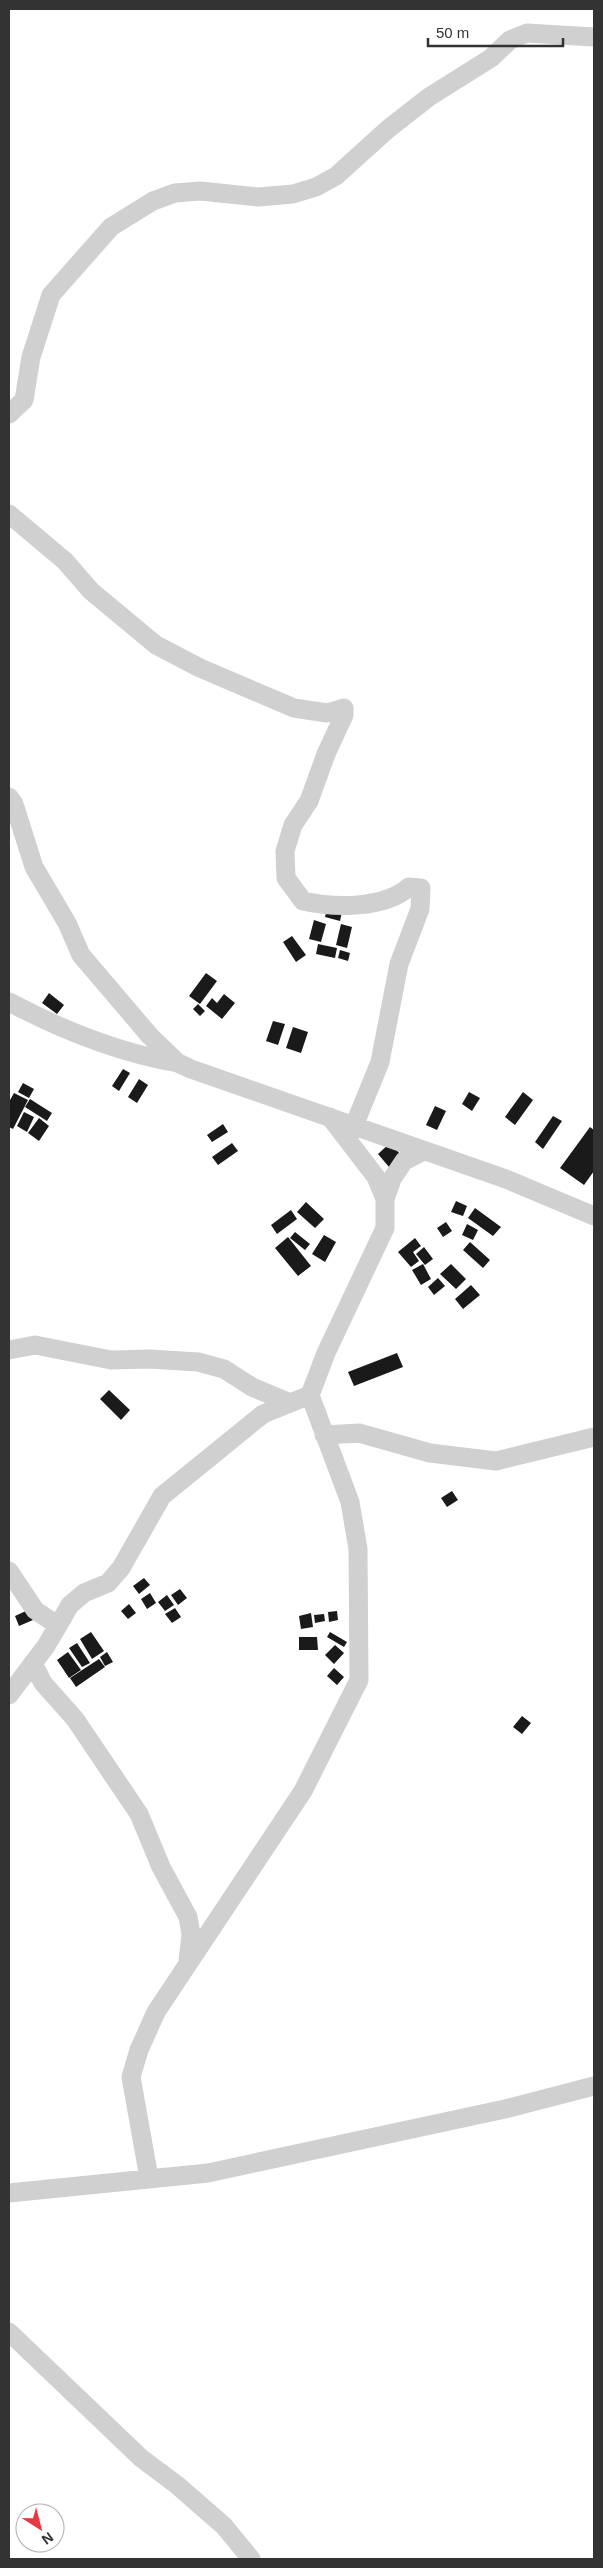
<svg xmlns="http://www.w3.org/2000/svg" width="603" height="2568" font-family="Arial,sans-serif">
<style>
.building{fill:#1a1a1a}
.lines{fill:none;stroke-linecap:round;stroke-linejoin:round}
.street{stroke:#d0d0d0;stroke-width:19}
</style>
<rect width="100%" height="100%" fill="#fff"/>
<path class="building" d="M327,909L342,912L340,921L325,917Z
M314,920L326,924L321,942L309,939Z
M341,924L352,927L347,948L336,945Z
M292,936L306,955L296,962L283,942Z
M318,944L337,948L335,958L316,954Z
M340,950L350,953L348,961L338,958Z
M206,973L217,981L200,1004L189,996Z
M49,993L64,1005L57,1014L42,1003Z
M224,994L235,1003L222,1019L206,1006L212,998L217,1003Z
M198,1004L205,1011L200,1016L193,1009Z
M273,1021L285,1024L278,1045L266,1041Z
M293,1027L308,1032L301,1053L286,1048Z
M123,1069L130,1073L119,1091L112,1086Z
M139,1079L148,1085L137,1103L128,1097Z
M23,1083L34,1089L29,1098L18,1092Z
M469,1092L480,1098L472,1111L462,1104Z
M523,1092L533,1100L515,1125L505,1117Z
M14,1093L28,1100L13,1129L9,1127V1102Z
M30,1099L52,1113L47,1121L25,1107Z
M435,1106L446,1111L437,1130L426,1125Z
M24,1112L34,1117L27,1132L17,1126Z
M553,1116L562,1121L543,1149L535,1142Z
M39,1118L49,1126L39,1141L28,1133Z
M223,1124L228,1132L212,1142L207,1135Z
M590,1127L594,1130V1171L584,1185L560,1168Z
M232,1143L238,1151L218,1165L212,1157Z
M390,1143L401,1155L389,1167L378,1154Z
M456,1201L467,1206L463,1216L451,1212Z
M306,1202L324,1219L315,1228L297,1212Z
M475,1208L501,1227L493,1236L468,1218Z
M291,1210L297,1219L277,1234L271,1225Z
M446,1222L452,1231L443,1237L437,1228Z
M467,1224L478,1230L473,1240L462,1235Z
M295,1232L310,1244L305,1250L290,1238Z
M324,1235L336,1242L325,1262L312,1254Z
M288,1237L311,1266L298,1276L275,1248Z
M415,1238L421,1246L413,1252L419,1261L411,1267L398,1252Z
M470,1242L490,1260L483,1268L463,1250Z
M424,1247L433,1259L425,1265L416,1254Z
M423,1264L431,1279L421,1285L412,1270Z
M451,1264L466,1279L456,1289L440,1274Z
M438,1278L445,1286L434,1295L428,1287Z
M471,1285L480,1295L463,1309L455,1299Z
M397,1353L403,1367L354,1386L348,1372Z
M109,1390L130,1410L121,1420L100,1399Z
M452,1491L458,1500L447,1507L441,1498Z
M144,1578L150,1585L139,1594L133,1586Z
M180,1589L187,1598L178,1605L171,1595Z
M150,1593L156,1603L147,1609L141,1599Z
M167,1595L174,1605L165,1611L158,1602Z
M129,1604L136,1613L128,1619L121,1611Z
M175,1608L181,1617L172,1623L165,1614Z
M28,1610L33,1620L19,1626L15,1616Z
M337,1611L338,1620L329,1622L328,1612Z
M311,1613L313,1627L301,1629L299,1616Z
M324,1614L325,1621L315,1623L314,1615Z
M91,1632L104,1651L92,1659L80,1639Z
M330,1632L347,1642L344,1647L327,1637Z
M299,1637H317L318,1650H299Z
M77,1643L90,1663L82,1667L69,1648Z
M335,1645L344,1653L334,1664L325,1655Z
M68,1652L81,1670L69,1678L57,1660Z
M107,1652L113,1662L105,1666L100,1657Z
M99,1659L105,1667L76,1687L70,1678Z
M334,1668L344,1677L337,1685L327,1676Z
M522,1716L531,1723L522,1734L513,1727Z"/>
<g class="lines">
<path class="street" d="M9,414L24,400L31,357L51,295L111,227L153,201L175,193L200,191L258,197L293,194L316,187L336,176L388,129L429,97L491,58L510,40L527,33L594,37
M9,514L65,561L91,591L156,645L200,668L294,708L327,713L344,708V715L326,754L309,801L293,825L285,851L286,878L303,901C334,908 384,909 409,887L421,888L420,909L399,964L380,1062L354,1126
M9,797L14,804L34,867L67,923L81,955L150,1036L178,1063L191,1069L506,1179L594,1216
M9,1002C60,1029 120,1053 178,1063
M330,1117L376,1177L385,1199
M9,1350L35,1345L111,1360L150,1359L198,1362L224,1369L252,1387L288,1402
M324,1435L359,1433L430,1453L496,1461L594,1437
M9,1571L35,1610L57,1625
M33,1663L43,1683L75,1719L139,1814L161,1867L188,1917L191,1934L188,1961
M9,1695L46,1646L70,1605L84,1593L108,1583L121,1568L162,1496L263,1414L310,1395
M149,2178L131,2077L139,2050L156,2012L303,1791L359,1680L358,1549L350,1502L310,1395L326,1353L385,1228V1199L392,1179L404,1161L424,1151
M9,2193L208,2173L505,2109L594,2086
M9,2332L141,2458L177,2485L224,2526L251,2559"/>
</g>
<rect width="603" height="2568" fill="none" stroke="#333333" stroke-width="20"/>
<g transform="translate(40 2528) rotate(144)"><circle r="24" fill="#ffffff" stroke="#adadad"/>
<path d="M0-4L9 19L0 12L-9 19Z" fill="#e63946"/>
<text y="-8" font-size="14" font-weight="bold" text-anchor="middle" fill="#333333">N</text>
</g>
<path d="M428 38v8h135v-8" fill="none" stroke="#333333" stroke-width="2.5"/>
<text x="436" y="38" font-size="15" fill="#333333" stroke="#ffffff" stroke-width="4" paint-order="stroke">50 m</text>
</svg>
